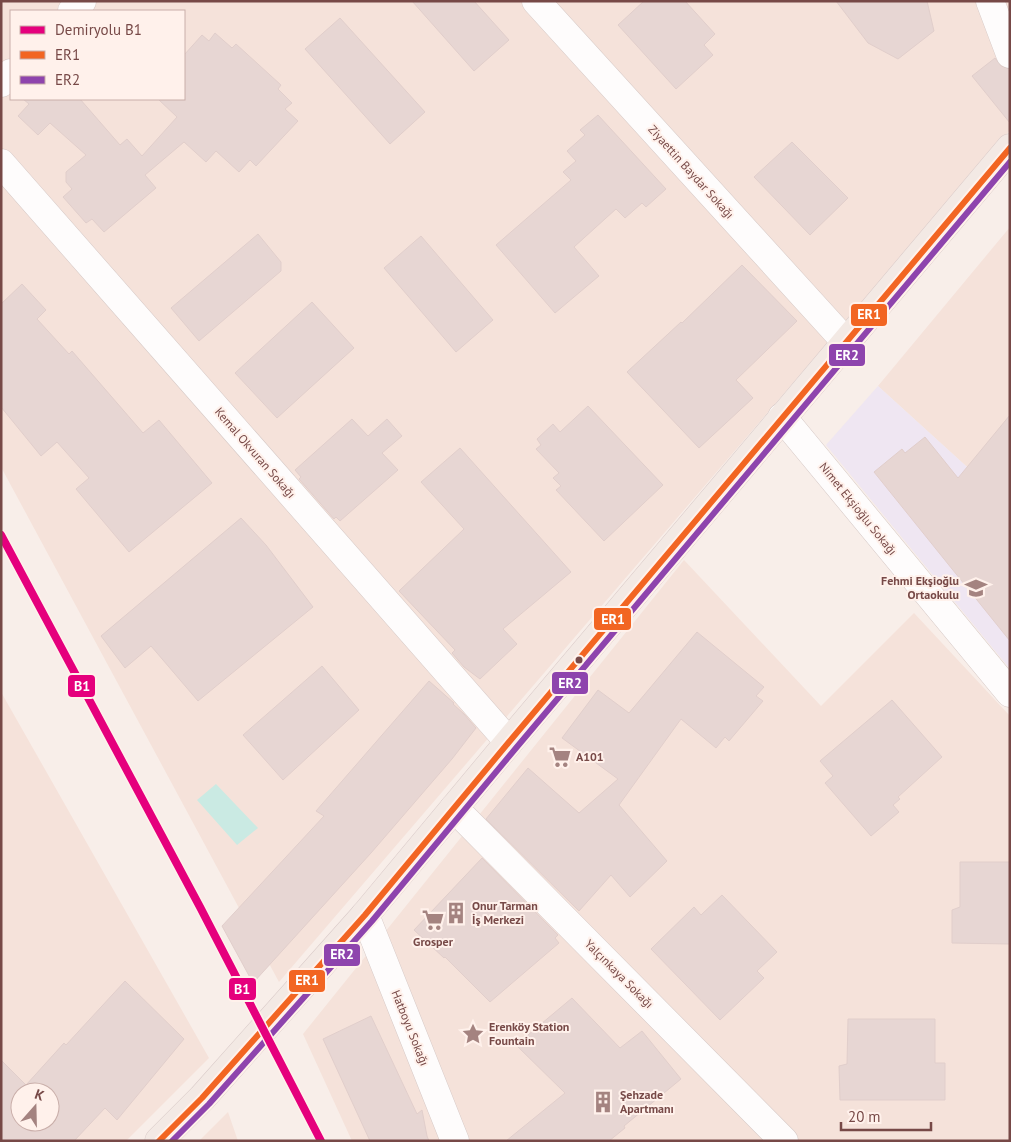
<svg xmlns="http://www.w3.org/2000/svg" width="1011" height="1142" font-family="'PT Sans',sans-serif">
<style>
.residential{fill:#f5e2da;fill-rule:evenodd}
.education{fill:#efe6f2}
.water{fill:#caeae3}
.building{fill:#e7d6d3;stroke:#e1cecb;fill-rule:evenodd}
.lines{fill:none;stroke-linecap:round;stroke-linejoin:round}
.minor-casing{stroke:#d6c9c6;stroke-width:29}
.major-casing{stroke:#d9cac8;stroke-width:29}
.minor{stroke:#fefcfc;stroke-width:28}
.major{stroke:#f3e9e4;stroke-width:28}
.bus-1-casing{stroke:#fff1eb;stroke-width:10}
.bus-2-casing{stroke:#fff1eb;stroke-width:10}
.bus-1{stroke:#f26522;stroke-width:6}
.bus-2{stroke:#8e44ad;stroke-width:6}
.rail-1-casing{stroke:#fff1eb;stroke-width:11}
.rail-1{stroke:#e5007d;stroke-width:8}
.bus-dot{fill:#774947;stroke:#fff1eb;stroke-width:2}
.labels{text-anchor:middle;stroke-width:4;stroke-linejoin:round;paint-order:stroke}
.street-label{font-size:12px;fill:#774947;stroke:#fff1eb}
.poi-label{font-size:12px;font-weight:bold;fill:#774947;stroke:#fff1eb;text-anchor:start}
.line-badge{stroke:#fff1eb;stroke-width:2}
.badge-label{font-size:14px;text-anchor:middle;font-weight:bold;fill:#fff}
</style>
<rect width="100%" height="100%" fill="#f8eee9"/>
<path class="residential" d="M1,1H1010V130L279,982L1,467ZM11,11H184V99H11Z
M1010,227V506L878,386Z
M684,560L821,706L914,613L1010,716V1141H352L303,1034Z
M1,692L209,1058L126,1141H1ZM20,1092H50V1122H20Z
M228,1112L238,1141H199Z"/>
<path class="education" d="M878,386L1010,506V669L826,445Z"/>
<path class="water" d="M216,784L258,828L237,845L197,800Z"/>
<path class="building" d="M412,1H474L509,40L474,71Z
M644,1H685L715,34L704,45L713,55L676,89L618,25Z
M836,1H927L934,31L898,59L868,43Z
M340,18L425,112L390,144L305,49Z
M215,33L232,48L236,44L281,85L278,89L292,103L285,109L298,121L256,166L250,160L239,172L216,151L206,162L184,142L145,175L156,188L104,232L92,219L86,223L63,197L72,189L66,182V172L86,155L50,123L38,135L18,116L29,104L23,99H80L120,145L127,139L142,156L177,117L158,99H184V55L202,35L209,41Z
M995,58L1001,66L1010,69V123L972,76Z
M598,115L666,189L646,207L642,203L625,218L616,209L574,247L599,276L555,313L496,245L571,180L563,172L576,161L567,151L585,135L580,130Z
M792,142L848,198L810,235L754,177Z
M258,234L281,262V271L199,341L171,308Z
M421,236L493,320L456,352L384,268Z
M742,265L797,321L736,380L753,398L699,448L627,372L681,322L682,323Z
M22,284L46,310L37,319L69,354L72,351L143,433L159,420L212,483L129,552L76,489L89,478L57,442L41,456L1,407V304Z
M312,302L354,348L277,418L235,373Z
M588,406L663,485L604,541L556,490L561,486L553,478L559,473L536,449L541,445L537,439L553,424L560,432Z
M1010,415V641L874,472L902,449L905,453L925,437L958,478Z
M352,419L368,436L387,419L402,436L382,453L398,470L340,521L336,517L334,519L299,479L301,477L295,470Z
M460,448L571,572L503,629L517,644L480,679L464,667L452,653L455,650L399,591L464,529L421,482Z
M241,518L266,545L313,607L198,701L151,646L125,668L101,636Z
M697,632L764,687L756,696L763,701L729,741L725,737L716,748L681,719L619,805L667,861L630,897L611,875L579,911L486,819L528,768L579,813L618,779L562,738L598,690L629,713Z
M322,666L359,710L283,780L243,735Z
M429,681L454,703L453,704L464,714L476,728L452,759L371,853L253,983L222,926L324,816L316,811Z
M892,700L942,757L898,797L900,799L893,805L899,812L871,836L825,783L833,776L820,761Z
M482,858L558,935L555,938L559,943L490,1002L445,957L444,958L414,930Z
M960,862H1010V944L952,943V910L960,907Z
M722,895L777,952L757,971L764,978L720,1020L651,949L694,907L701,915Z
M125,981L184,1039L117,1120L105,1108L74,1141H1V1060L26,1085L64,1043L66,1045ZM20,1092H50V1122H20Z
M572,998L620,1048L642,1031L681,1079L624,1126L625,1128L609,1141H506L565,1093L516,1045Z
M371,1016L417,1114L422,1110L427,1136L429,1141H370L323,1039Z
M848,1019H935V1063H945V1100H840L839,1066L847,1064Z"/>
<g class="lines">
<g class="minor-casing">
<path id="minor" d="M536,1L846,342
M990,1L1010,54
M72,11L82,1
M1,83L11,73
M1,163L509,742
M782,417L1010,693
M454,808L784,1141
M365,915L455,1141"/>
</g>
<g class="major-casing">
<path id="major" d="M159,1141L202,1098L365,915L509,742L1010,148"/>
</g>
<use href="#minor" class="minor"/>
<use href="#major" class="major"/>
<g class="bus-1-casing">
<path id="bus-1" d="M159,1141L202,1098L365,915L509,742L1010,148"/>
</g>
<g class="bus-2-casing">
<path id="bus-2" d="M172,1141L209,1104L372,921L516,748L1010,162"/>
</g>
<use href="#bus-1" class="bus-1"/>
<use href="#bus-2" class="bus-2"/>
<g class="rail-1-casing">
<path id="rail-1" d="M1,535L200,907L321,1141"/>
</g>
<use href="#rail-1" class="rail-1"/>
</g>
<defs>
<g id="school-bare" transform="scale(1.725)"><path d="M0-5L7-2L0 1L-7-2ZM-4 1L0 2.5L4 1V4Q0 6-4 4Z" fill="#a48380" stroke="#fff1eb" stroke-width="2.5" paint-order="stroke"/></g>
<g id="supermarket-bare" transform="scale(1.725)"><path d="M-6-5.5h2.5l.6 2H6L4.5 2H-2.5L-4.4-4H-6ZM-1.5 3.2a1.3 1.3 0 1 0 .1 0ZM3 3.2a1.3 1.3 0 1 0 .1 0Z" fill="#a48380" stroke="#fff1eb" stroke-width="2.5" paint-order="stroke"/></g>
<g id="building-bare" transform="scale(1.725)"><path d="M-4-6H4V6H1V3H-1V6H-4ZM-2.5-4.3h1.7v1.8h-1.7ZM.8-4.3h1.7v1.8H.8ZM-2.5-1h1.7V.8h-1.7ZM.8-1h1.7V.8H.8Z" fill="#a48380" stroke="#fff1eb" stroke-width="2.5" paint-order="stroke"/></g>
<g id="sight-bare" transform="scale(1.725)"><path d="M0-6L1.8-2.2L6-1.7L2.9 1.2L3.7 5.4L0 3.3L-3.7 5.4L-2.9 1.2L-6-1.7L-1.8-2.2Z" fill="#a48380" stroke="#fff1eb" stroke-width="2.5" paint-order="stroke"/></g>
</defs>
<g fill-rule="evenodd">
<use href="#school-bare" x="976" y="588"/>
<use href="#supermarket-bare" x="560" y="757"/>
<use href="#building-bare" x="456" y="913"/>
<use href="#supermarket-bare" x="433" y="920"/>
<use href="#sight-bare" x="473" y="1034"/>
<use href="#building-bare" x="603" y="1102"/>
</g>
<circle class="bus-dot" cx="579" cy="660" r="4.5"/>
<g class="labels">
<g class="street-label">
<text transform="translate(691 172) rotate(48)" y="4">Ziyaettin Baydar Sokağı</text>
<text transform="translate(255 453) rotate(49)" y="4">Kemal Okvuran Sokağı</text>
<text transform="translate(858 509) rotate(51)" y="4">Nimet Ekşioğlu Sokağı</text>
<text transform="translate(619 974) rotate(45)" y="4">Yalçınkaya Sokağı</text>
<text transform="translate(410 1028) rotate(68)" y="4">Hatboyu Sokağı</text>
</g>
<g class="poi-label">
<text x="959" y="585" text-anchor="end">Fehmi Ekşioğlu<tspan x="959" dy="14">Ortaokulu</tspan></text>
<text x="576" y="761">A101</text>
<text x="472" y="910">Onur Tarman<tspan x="472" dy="14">İş Merkezi</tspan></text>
<text x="433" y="946" text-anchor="middle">Grosper</text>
<text x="489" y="1031">Erenköy Station<tspan x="489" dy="14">Fountain</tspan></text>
<text x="620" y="1099">Şehzade<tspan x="620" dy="14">Apartmanı</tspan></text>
</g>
</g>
<g class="line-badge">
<rect x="850" y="303" width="38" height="24" rx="5" fill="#f26522"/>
<rect x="828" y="343" width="38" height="24" rx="5" fill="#8e44ad"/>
<rect x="593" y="607" width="39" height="24" rx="5" fill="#f26522"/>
<rect x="551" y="671" width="38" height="24" rx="5" fill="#8e44ad"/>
<rect x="67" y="674" width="29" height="24" rx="5" fill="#e5007d"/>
<rect x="323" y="943" width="38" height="24" rx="5" fill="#8e44ad"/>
<rect x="288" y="969" width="38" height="24" rx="5" fill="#f26522"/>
<rect x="228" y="977" width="29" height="24" rx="5" fill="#e5007d"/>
</g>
<g class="badge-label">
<text x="869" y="319">ER1</text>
<text x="847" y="360">ER2</text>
<text x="613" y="624">ER1</text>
<text x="570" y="688">ER2</text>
<text x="82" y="691">B1</text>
<text x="342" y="959">ER2</text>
<text x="307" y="985">ER1</text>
<text x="242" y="994">B1</text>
</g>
<rect width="1011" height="1142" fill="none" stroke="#774947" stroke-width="5"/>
<rect x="10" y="10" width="175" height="90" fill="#fff1eb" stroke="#c9aea9"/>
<rect x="20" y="26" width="25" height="8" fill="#e5007d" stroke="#c9aea9"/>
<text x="55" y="35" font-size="15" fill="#774947">Demiryolu B1</text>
<rect x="20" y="51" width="25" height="8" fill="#f26522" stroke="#c9aea9"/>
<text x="55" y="60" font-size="15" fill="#774947">ER1</text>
<rect x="20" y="76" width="25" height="8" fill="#8e44ad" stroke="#c9aea9"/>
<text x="55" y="85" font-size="15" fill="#774947">ER2</text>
<g transform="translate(35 1107) rotate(20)"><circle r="24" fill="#fff1eb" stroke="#c9aea9"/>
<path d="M0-4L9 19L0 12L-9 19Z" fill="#a48380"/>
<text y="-8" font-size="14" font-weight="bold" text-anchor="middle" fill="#774947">K</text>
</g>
<path d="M841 1122v8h90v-8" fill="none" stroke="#774947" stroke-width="2.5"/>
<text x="848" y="1122" font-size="15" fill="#774947" stroke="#fff1eb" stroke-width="4" paint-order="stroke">20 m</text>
</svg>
